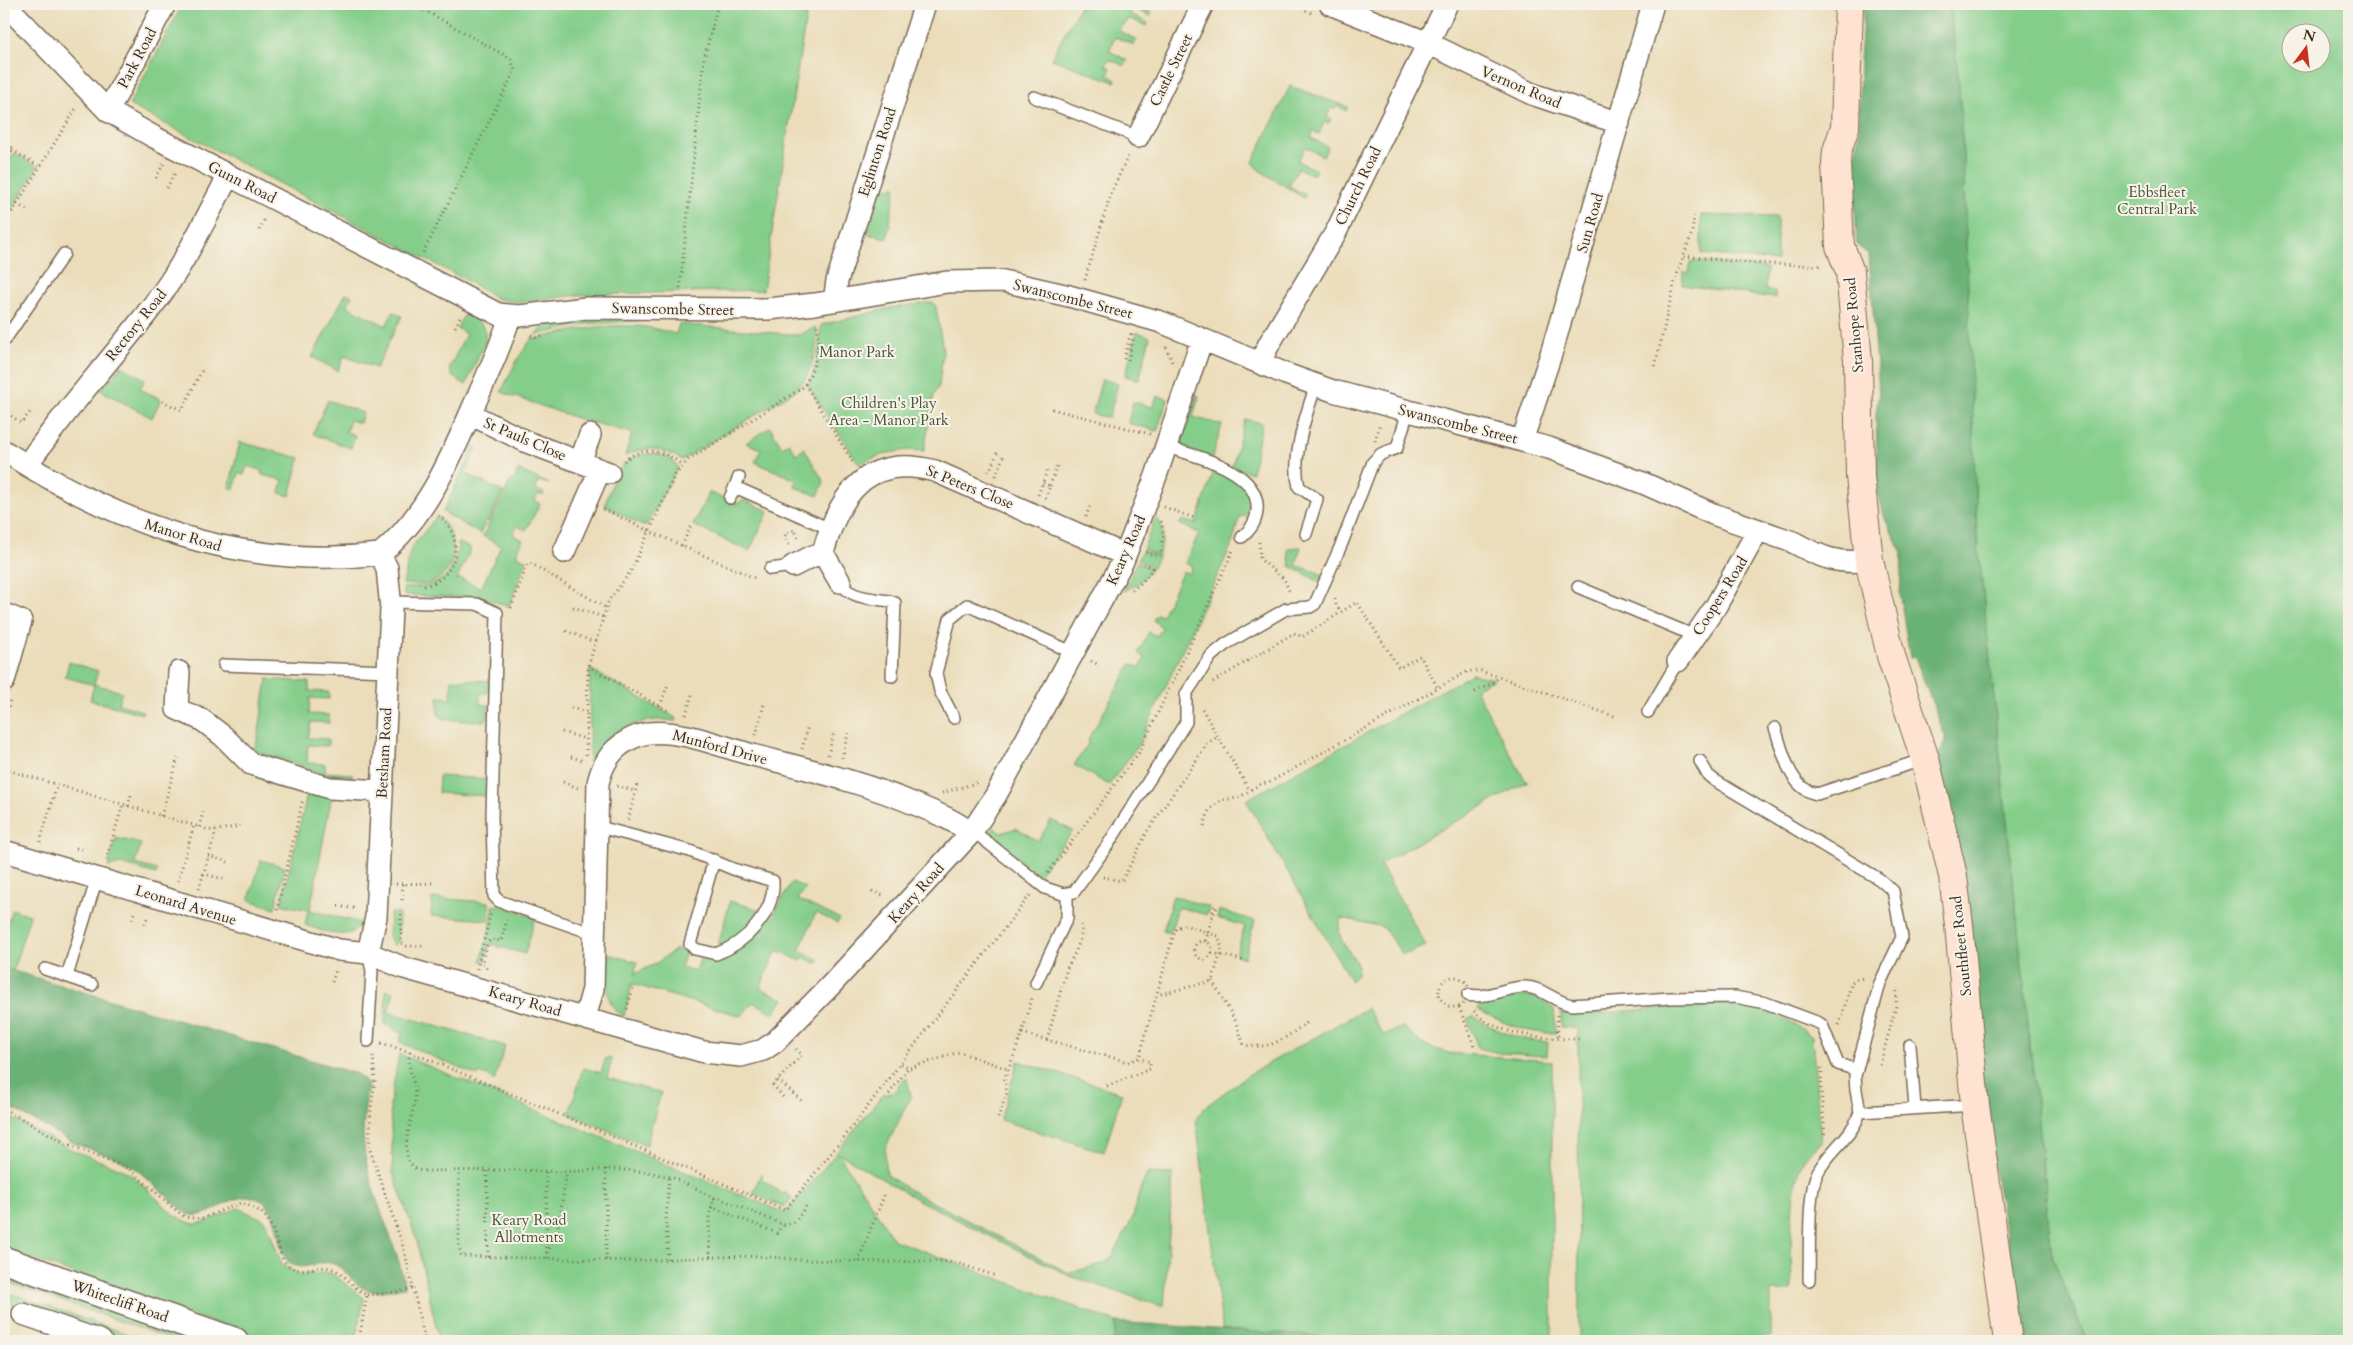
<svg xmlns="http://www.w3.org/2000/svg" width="2353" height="1345" font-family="Cardo,serif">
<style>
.green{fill:#84ce8a;stroke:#607c54;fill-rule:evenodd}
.forest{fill:#6bb176;stroke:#536e4a}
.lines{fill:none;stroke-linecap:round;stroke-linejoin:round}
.service-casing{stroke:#796955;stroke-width:14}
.minor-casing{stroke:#796955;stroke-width:24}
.tertiary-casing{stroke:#796955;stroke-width:29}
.secondary-casing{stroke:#796955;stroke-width:30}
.path{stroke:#796955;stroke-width:3;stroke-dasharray:1 4;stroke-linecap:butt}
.service{stroke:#fff;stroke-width:11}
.minor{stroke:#fff;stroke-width:21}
.tertiary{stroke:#fff;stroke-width:26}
.secondary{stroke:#fee3d2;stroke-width:28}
.labels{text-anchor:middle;stroke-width:4;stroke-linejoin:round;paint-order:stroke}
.street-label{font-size:15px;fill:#3b2a1e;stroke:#f7f3e8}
.park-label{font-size:15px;fill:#4d5339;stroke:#f7f3e8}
</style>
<rect width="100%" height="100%" fill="#f7f3e8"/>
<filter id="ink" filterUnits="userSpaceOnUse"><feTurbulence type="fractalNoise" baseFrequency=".02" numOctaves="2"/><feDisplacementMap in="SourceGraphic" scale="10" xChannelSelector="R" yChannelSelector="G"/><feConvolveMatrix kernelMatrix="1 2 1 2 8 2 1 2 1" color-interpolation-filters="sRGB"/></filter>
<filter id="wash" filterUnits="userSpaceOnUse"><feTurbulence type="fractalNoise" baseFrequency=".0096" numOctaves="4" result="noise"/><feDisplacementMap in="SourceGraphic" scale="20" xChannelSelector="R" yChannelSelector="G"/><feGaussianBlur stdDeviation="1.12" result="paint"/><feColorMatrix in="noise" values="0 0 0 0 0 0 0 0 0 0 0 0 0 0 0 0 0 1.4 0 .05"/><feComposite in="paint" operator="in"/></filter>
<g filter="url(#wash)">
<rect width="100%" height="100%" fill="#ebddba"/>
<path class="green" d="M183,4H808L763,290L578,295L520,302L498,299L462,278L129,105Z
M1081,4H1140L1145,6L1144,9L1152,13L1150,16L1133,8L1130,14L1148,23L1146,26L1128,18L1125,24H1122L1119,31L1137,40L1134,45L1115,37L1109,51L1127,60L1124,66L1109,59L1106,66L1111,68L1108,75L1116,80L1115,82L1051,59Z
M1950,4H2349V1341H2087L2052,1256L1977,535L1963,157L1959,86ZM2290,32H2320V62H2290Z
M1290,86L1348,107L1346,111L1337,106L1335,109L1331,108L1327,117L1331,119L1328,124L1324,122L1319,134L1313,131L1311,138L1328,147L1323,156L1305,147L1298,161L1316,170L1313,175L1298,168L1289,186L1306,195L1304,198L1259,170L1253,162Z
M14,153L38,167L4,222V171Z
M896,187L887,238L867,234L881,188Z
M1701,215L1777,217V261L1701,254Z
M1695,261L1767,268L1765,290L1775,291V298L1682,285L1683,272L1689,273L1690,263Z
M346,293L352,296L347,306L386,326L393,312L402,316L376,368L344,356L338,371L312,357Z
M933,302L936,307L943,351L939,386L934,394L924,451C900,448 881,454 859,464L808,386L817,362L821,325L890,308Z
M465,313C478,320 488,326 485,342L466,385L453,377L449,369L466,334L457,328Z
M628,319L644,320L587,324L535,335C553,313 602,319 628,319Z
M679,324L798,335L816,327C819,349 811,376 795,391L682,460C662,448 646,445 625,456L632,433L579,419L501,392L517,360L532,338L537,339C569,331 600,324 634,326C648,326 662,331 676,334Z
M1137,332L1150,337L1139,380L1125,376Z
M121,366L145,379L140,389L161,399L152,418L100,390Z
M1102,379L1118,384L1109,418L1092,414Z
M1197,395L1199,396L1193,417L1222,425L1212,458L1187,449L1181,444Z
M1157,396L1168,399L1157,431L1128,423L1133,402L1153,407Z
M328,400L363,413L360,423L350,420L346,432L355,435L351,448L313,434Z
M1245,419L1262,423L1252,473L1232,467Z
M770,427L782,447L789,443L796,454L804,448L824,482L818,496L795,487L796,480L755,462L761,449L746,443Z
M240,442L300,458L290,496L280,493L283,480L262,475L263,471L247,466L244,475L239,473L234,489L229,487Z
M474,447L477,448L465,473L503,492L488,522L486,521L480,534L443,512Z
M659,454L670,458L678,467L647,525L643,526L606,506V501C617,471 622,452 659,454Z
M1215,468L1242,483L1250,498L1245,516H1240L1232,544L1139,744L1109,785L1074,765L1088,744L1089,738L1131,664L1140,668L1145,658L1138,653L1149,632L1157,636L1162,628L1153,620L1157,614L1162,616L1183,571L1189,574L1192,566L1185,563L1199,533L1179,524L1182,520L1196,524Z
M519,470L549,484L538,481L535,489L544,493L543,496L538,494L535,501L540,504L526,530L517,526L513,535L523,540L516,555L527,560L509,606L483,598L404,595L403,588C436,587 457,580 458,542L471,549L456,581L459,578L481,588L501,546L483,536L511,480L513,481Z
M709,492L736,504L744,500L769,511L749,551L693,525Z
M437,516C459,533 460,569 434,581C424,586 413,584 403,584L411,548Z
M1156,517C1166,524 1163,546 1158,556L1143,549Z
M1301,547L1296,565L1324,575L1320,582L1290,566L1288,548Z
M1142,551L1158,557L1153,567L1138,560Z
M1137,562L1152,569L1138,584L1124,591Z
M69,662L98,671L94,684L122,692L118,704L143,711L142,714L90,700L94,685L65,677Z
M590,669L676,718L677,721C671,721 664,719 657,720C628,721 606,736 592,762H589Z
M1472,674L1494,679L1475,689L1525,780L1528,781L1380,864L1426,946L1403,955L1383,927L1342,918C1328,949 1375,960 1351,981L1246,800Z
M267,679L309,682V691L329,692V699L310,698L309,714L329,715V723L311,722L308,738L328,739V746L308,745L307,763L325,764V772L352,774V777L327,774L254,751L258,737Z
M452,679L489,681L488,693L480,694V704L489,705L487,719L483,721C470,720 447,723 438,715V697L451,698Z
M439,776L489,779L488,796L438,793Z
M308,791L335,797L331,800L310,910L361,923C351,944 321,930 305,925L308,910L281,904Z
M1051,820L1073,831L1038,875L988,835L993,827L1001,833L1016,828L1038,841Z
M116,838L141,844L135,864L157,870L156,874L121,864L108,867Z
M261,860L285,867L275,908L249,900Z
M792,882L806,888L797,899L840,919L837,923L816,913L799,950L820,960L817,964L803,957L801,961L777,950L760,988L784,999L774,1013L753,1002L741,1016L632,984L624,1016C601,1005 608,975 608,954L637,962L635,974L655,964L676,949L686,952L681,967L696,971L701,956L723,962L726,956L739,947L775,912Z
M1173,896L1209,907L1207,915L1178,907L1170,933L1163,931Z
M432,898L489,902V920L431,916Z
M730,901L760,910C755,927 735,942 718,946Z
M501,905L535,918L525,954L490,944L485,962L481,961L491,925L493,906Z
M12,909L30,915L13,971L4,968V936Z
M1219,910L1255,921L1244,958L1236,955L1245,926L1217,918Z
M390,913H399L398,942L394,946L389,936Z
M386,990L394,992L388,1012L505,1046L494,1082L488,1076L479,1073L478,1076L399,1042L402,1034L385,1024Z
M1522,994L1537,998L1554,1009L1556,1033C1525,1034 1504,1023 1478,1010L1479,1005L1497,1003Z
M1714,1004C1751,1006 1783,1013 1812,1037L1821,1143C1813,1149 1805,1156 1801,1165C1789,1189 1791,1263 1792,1291H1771V1337L1579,1341L1578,1028L1561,1027V1013L1588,1014Z
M1367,1008L1383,1035L1403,1027L1424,1045L1448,1053L1552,1061V1341H1382L1223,1334L1196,1119L1205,1107L1248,1075Z
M1473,1016C1497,1031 1519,1041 1548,1042L1547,1056L1499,1053L1478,1048L1467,1019Z
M399,1054L785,1213L829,1162L883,1094L893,1093L904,1079H907L911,1096L885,1149V1167L888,1176L913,1192L1069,1273L1105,1263L1113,1256L1133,1217L1140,1189L1148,1173L1173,1174L1164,1307L1070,1276L918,1200L838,1153L894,1240L1116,1322L1114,1341H435L438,1335L416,1238L393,1173L390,1104Z
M606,1058L612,1059L607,1078L661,1093L646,1146L569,1114L583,1068L601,1073Z
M1018,1061L1122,1093L1104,1152L1000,1120Z
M4,1114L72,1150L119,1168L133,1176L174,1215L186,1221L194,1224L205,1222L238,1208L263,1219L267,1224L282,1265L298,1274L331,1273L364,1298L357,1334L359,1341H266L4,1249Z
M761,1173L763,1175L761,1178L783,1195L785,1192L792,1198L784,1207L753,1194Z
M4,1272L205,1341H177L4,1281Z
M4,1291L147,1341H132L115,1335L114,1338L47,1315L43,1307L25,1301L15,1305L4,1301Z"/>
<path class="forest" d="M1864,4H1950L1959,86L1963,157L1977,535L2052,1256L2087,1341H2026L1996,1179L1937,759L1946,739L1915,657L1910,658L1900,596L1902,553L1885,519L1878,493L1876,414L1879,393L1869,255L1857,245L1853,164L1859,139L1860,62Z
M4,968L357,1074L368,1083C365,1107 361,1131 365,1155C371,1198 397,1242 405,1287C395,1288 381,1293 371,1291C354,1288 347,1267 331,1263C317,1260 298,1275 287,1260C274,1242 281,1205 255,1198C230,1191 210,1222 187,1214L134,1167L116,1158L76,1144L4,1104Z
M1116,1322L1386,1341H1114Z"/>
</g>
<g filter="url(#ink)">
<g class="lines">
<g class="service-casing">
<path id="service" d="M1034,97L1138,137
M4,341L64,254
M1166,447C1196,456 1261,470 1257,511C1256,522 1251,529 1242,537
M735,487L830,529
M730,498L739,477
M1306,534L1317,499L1299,487C1291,458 1306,414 1316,385
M770,569L793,566
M840,582C850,599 872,598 890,601L895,603L892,676
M1578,587L1695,636
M391,602L477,604L497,613L492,817L494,896L499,901L583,930H596
M224,665L389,671
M1648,712L1678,661
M954,718L940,691L936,673L950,619L967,605L1074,653
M1775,728C1783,751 1789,789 1817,794L1925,759
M1700,761L1708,775L1714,780L1879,879L1893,891L1902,937L1880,983L1855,1076L1856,1090L1860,1112
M596,828L607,829L690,851L733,869L773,881C775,913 746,943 716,954L695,949L690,944L714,860
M973,831L1045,888L1063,894L1074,892L1107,846L1186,722V694L1211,656L1226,644L1286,609L1310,607L1315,604L1342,543L1373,462L1381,454L1397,448L1408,411
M45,969L92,985
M67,976L97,878
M1036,983L1067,918V894
M1468,995C1491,999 1506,986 1526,987C1543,988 1555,1002 1572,1005L1670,998L1735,997L1766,1003L1819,1023L1822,1025L1838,1064L1857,1070
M368,1041L372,971L368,953
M1910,1045L1915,1108
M1809,1280C1810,1254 1807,1192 1818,1172C1830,1149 1852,1138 1860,1112L1975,1105"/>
</g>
<g class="minor-casing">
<path id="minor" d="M5,4L108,111L154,137L498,314L519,316L586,308L768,309L815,304L947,282L1003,281L1069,296L1161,322L1286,374L1333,391L1549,448L1643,483L1713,514L1793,542C1820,557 1838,565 1869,560
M1330,4L1428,43L1532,94L1619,123
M108,111L165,4
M1138,137L1203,4
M834,301L837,281L925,4
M1260,363L1269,344L1336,232L1447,4
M470,414L527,442L609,473
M1522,441L1551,354L1653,4
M4,451C119,525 242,570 380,554
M580,462L590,435
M27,465C67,407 115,356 157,300C186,262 206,217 229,175
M564,552L600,470
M823,553L840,582
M380,554C426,517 451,458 474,405C487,376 501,347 510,316
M793,566L811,557L823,553C839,494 867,453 935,471L1125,555
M4,614L21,621L4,681
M1678,661L1716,606L1758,530
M179,672L177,709L202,720L223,736L251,764L330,788L382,791
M4,851L339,950L368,953L404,968L704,1052L741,1056L763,1050L775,1042L831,985L971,833L996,795L1123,561L1156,476L1202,339
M368,953L376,917L391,609L387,568L380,554
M585,1018L593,989L598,783C604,756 621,738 649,733C678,729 720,746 749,754C806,769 863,782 917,805C936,813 954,820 971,833
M23,1314L101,1341"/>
</g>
<g class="tertiary-casing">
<path id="tertiary" d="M4,1260L235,1341"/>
</g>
<g class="secondary-casing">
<path id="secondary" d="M1849,4L1845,127L1837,151L1836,163L1840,246L1850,272L1858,361L1860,476L1869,560L1891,656L1925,759L1953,876L1959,925L1975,1105L2008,1341"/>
</g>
<path class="path" d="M417,4V6L511,59L515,70L423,253
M1292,4L1312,13
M4,141L13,148L4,165
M12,150L40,167
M156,178L164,163
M167,188L176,171
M17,204L29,212
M4,225L77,107
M259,230L266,217
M1684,256L1751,263L1823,266
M1085,280L1111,193L1129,154
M680,288L704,59L718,4
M455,327L461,316
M531,335L536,337L544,335
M1166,347L1172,362
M1124,359L1131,333
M1128,360L1134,335
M1655,366L1676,277L1692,233L1694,216
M805,384L853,463
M162,401L182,410L203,368
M1052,409L1150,434
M7,413L21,423L31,411
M1375,441L1380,423
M624,461C643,445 665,450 682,465
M989,472L998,451
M996,476L1004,454
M1043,483L1050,486L1045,499
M1050,486L1057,466
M1038,495L1048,469
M1164,507L1197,519
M603,509L649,531L757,579
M1086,517L1091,503
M1259,542L1260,559L1284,579L1290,593
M789,545L785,536L787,532L795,530L800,541
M682,546L691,525
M1146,552L1158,557
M1161,552L1163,530L1161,520
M424,586C458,579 466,537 439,516
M1132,590L1142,582L1153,568L1144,564
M1335,599L1336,605L1341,612
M573,607L603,617
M511,608L527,565L530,563L606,608
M566,631L594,642
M1091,661L1099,665
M588,666L670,712
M1213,682L1294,633L1302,637L1357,602L1399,668L1420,656L1438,688
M1172,684L1234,548
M1475,692L1495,682L1498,677
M660,706L668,684
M571,708L587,712
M1202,709L1250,791
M686,715L693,691
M4,721L10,700
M562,732L586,739
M756,735L764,704
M802,749L808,725
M586,755L588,666L609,600L631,571L675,475L688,460L802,388C815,371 821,345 817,324
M828,755L834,732
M571,757L585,761
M842,758L849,730
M4,769L213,831L240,826
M563,782L578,788
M617,786L635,791
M942,793L979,782
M128,806L132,792
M161,816L178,758
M628,820L637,785
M1204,826L1209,810L1221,800L1238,798L1259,785L1270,782L1468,671H1481L1614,716
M199,827L203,812
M40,842L57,785
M76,848L82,849
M208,856L228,862
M106,860L123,804
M1048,873L1140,751L1169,689
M203,874L224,879
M1103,877L1121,881L1123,879L1148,830L1208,743L1219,736
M178,881L194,825
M396,884L434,883
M199,889L216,831
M872,891L885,896
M402,900L403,883
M338,906L357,909
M277,910L303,799
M401,914V943L406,946H424
M1212,918L1217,907
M132,919L135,910
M145,924L148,915
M1194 950a9 9 0 1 1 18 0a9 9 0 1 1-18 0Z
M1206,941L1214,906
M1212,953L1246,961
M487,968L482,964L488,942L492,939L501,941L507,920
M477,969L491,912
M1439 992a15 15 0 1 1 30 0a15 15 0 1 1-30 0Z
M1212,981L1235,1020L1244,1045C1274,1050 1284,1038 1308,1022
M332,982L336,970
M1459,1007L1475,1048
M627,1009L633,988
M1474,1011C1495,1036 1549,1039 1579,1039
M1557,1015L1558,1038
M1839,1025L1852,982L1856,979L1865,978
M1022,1033L1128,1062L1139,1058L1170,947L1176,928L1185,925L1218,936L1222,948L1212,981L1157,995
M1047,1040L1067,968C1073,957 1084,937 1081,925
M381,1043L410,1052L500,1089L785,1210L841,1141L1030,895
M410,1052C406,1068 415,1079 415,1094C416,1116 391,1163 422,1171L517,1170L562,1172L613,1169L646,1172L672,1177L714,1198L709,1216L710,1257L636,1261L461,1256L459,1244V1171
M901,1064L910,1068L959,1052L1008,1069
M1880,1065L1896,1006L1897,987
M1822,1068L1821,1089L1825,1137
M778,1080L802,1101
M1107,1086L1150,1069V1062L1139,1058
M889,1094L908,1068
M783,1097L773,1085L802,1055L796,1049
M4,1109L65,1143L129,1169L184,1217L201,1219L240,1203C267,1210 270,1221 278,1246C280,1251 281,1259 286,1263C299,1277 315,1264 330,1268C344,1272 353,1288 367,1295L360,1334L361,1341
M998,1118L1007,1092L1004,1080L1021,1037L1032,998
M606,1169V1260
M487,1171L488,1257
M546,1172L547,1258
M714,1198L721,1199L784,1225L795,1222L806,1206
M711,1207L777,1233L782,1225
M547,1253L556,1238L567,1172
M710,1257L758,1256L804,1260L885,1262L939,1261L954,1262L996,1276
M668,1259L666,1220L669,1176
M858,1261L885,1193
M413,1288L425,1341
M367,1295L397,1292L413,1288L403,1246L369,1147L371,1108L375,1081L373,1056"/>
<use href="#service" class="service"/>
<use href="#minor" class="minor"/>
<use href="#tertiary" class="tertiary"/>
<use href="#secondary" class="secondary"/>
</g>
</g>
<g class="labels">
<g class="street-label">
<text transform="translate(137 58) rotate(-62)" y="5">Park Road</text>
<text transform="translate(1171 70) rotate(-64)" y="5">Castle Street</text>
<text transform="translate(1521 87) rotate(23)" y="5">Vernon Road</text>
<text transform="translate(877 152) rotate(-72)" y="5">Eglinton Road</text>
<text transform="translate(242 182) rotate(27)" y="5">Gunn Road</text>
<text transform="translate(1358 186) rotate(-64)" y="5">Church Road</text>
<text transform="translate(1590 223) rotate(-74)" y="5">Sun Road</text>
<text transform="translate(1073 299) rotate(14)" y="5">Swanscombe Street</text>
<text transform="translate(673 309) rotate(1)" y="5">Swanscombe Street</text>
<text transform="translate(136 325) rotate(-51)" y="5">Rectory Road</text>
<text transform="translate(1854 325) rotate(-95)" y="5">Stanhope Road</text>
<text transform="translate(1458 424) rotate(14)" y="5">Swanscombe Street</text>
<text transform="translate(525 439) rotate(23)" y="5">St Pauls Close</text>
<text transform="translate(970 487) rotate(22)" y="5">St Peters Close</text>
<text transform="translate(183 535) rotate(17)" y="5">Manor Road</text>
<text transform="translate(1126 550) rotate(-66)" y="5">Keary Road</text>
<text transform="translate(1720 596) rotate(-58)" y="5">Coopers Road</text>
<text transform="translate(720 747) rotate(15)" y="5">Munford Drive</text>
<text transform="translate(384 753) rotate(-87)" y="5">Betsham Road</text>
<text transform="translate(916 893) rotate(-48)" y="5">Keary Road</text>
<text transform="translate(186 905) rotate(17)" y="5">Leonard Avenue</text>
<text transform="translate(1961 946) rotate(-96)" y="5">Southfleet Road</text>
<text transform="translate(525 1001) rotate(16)" y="5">Keary Road</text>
<text transform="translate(120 1301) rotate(19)" y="5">Whitecliff Road</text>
</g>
<g class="park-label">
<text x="2157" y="197">Ebbsfleet<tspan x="2157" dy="17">Central Park</tspan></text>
<text x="857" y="357">Manor Park</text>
<text x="889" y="408">Children's Play<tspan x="889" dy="17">Area - Manor Park</tspan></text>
<text x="529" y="1225">Keary Road<tspan x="529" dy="17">Allotments</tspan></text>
</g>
</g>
<rect width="2353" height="1345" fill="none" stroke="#f7f3e8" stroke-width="20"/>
<g transform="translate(2306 48) rotate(15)"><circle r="24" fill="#f7f3e8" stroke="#aca397"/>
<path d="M0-4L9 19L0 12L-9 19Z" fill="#c8321e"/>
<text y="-8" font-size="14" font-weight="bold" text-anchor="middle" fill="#3b2a1e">N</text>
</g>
</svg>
